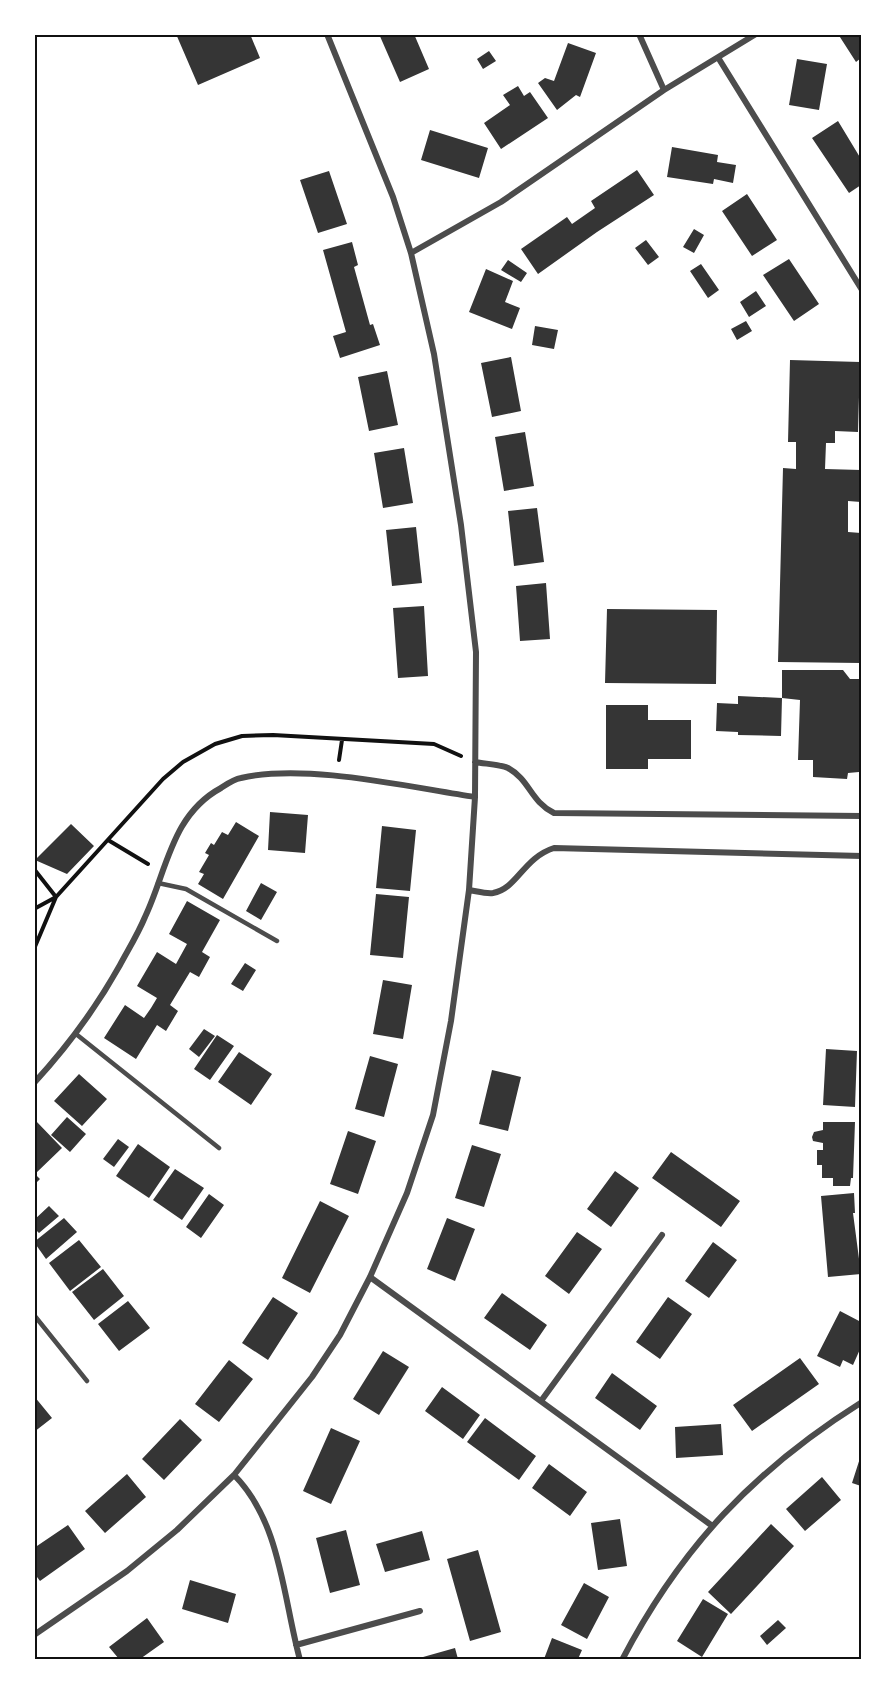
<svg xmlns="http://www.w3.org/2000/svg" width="896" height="1694" font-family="'IBM Plex Sans',sans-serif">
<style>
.building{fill:#353535}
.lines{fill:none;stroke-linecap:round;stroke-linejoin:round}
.path{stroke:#111;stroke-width:4}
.service{stroke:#4c4c4c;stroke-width:4.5}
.minor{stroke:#4c4c4c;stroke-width:6}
.neatline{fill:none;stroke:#111;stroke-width:2}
</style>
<rect width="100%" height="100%" fill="#fff"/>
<path class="building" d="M176,34H250L260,58L198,85Z
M379,34H414L429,69L400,82Z
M838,34H861V58L856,62Z
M568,43L596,53L580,97L576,95L557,110L538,83L545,78L554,81Z
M489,51L496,61L483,69L477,59Z
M797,59L827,64L819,110L789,105Z
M518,86L524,96L530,92L548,118L501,149L484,123L510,105L503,95Z
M838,121L861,159V185L849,193L812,138Z
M430,130L488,148L479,178L421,160Z
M672,147L718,155L717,162L736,165L733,183L714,179L713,184L667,177Z
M637,170L654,195L597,232L538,274L521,249L567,217L572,224L595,208L591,201Z
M329,171L347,224L318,233L300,180Z
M747,194L777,240L752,256L722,211Z
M694,229L704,235L694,253L683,247Z
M646,240L659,257L648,265L635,248Z
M352,242L358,265L354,267L370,325L373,324L380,345L340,358L333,336L346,332L323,250Z
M789,259L819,304L794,321L763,275Z
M508,260L527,273L521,282L501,270Z
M701,264L719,290L708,298L690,271Z
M486,269L513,281L505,302L520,308L512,329L469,312Z
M756,291L766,306L749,317L740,302Z
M746,321L752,331L737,340L731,329Z
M535,326L558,330L554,349L532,345Z
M511,357L521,411L492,417L481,363Z
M790,360L860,362L858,432L835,431V443H826L825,469L861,470V502L848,501V532L861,533V663L778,662L783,468L796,469V442H788Z
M387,371L398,425L369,431L358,377Z
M525,432L534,486L504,491L495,437Z
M404,448L413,503L383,508L374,453Z
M537,508L544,562L514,566L508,511Z
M416,527L422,583L392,586L386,530Z
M546,583L550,639L520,641L516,586Z
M424,606L428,676L398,678L393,608Z
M607,609L717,610L716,684L605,683Z
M782,670H843L850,679H861V762L859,763V772L848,773L847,779L813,777V760H798L800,700L782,698Z
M738,696L782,698L781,736L738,735V732L716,731L717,703L738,704Z
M606,705H648V720H691V759H648V769H606Z
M270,812L308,815L305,853L268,850Z
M236,822L259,836L223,899L198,884L204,874L199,872L209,855L205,853L211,843L214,845L222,832L228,835Z
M71,824L94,846L67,874L35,860Z
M382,826L416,830L410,891L376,888Z
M261,883L277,892L261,920L246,911Z
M376,894L409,897L403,958L370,955Z
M187,901L220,920L202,952L210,957L199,977L190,972L170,1005L178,1011L166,1031L157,1025L136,1059L104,1038L125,1005L144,1018L151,1008L157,998L137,986L157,952L176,964L187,944L169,934Z
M245,963L256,970L243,991L231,984Z
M383,980L412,985L403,1039L373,1034Z
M204,1029L215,1036L199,1057L189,1049Z
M217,1035L234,1046L210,1080L194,1069Z
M826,1049L857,1051L855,1107L823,1105Z
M239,1052L272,1074L251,1105L218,1082Z
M370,1056L398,1064L384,1117L355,1109Z
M492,1070L521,1077L508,1131L479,1124Z
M79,1074L107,1099L82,1126L54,1101Z
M67,1117L86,1134L70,1152L51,1135Z
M36,1121L62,1148L35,1174L40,1179L34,1185Z
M823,1122H855L853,1178H851L850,1186H833V1178H822V1165H817V1150H823V1143L813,1141L812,1137L814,1132L823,1130Z
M348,1131L376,1141L358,1194L330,1184Z
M118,1139L129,1147L114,1167L103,1159Z
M138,1144L170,1167L149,1198L116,1176Z
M472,1145L501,1154L484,1207L455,1198Z
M671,1152L740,1201L721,1227L652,1178Z
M175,1169L204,1188L182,1220L153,1200Z
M615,1171L639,1188L611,1227L587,1209Z
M854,1193L855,1213H853L861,1274L828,1277L821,1196Z
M209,1194L224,1205L201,1238L186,1227Z
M320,1201L349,1216L310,1293L282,1278Z
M49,1206L59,1216L39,1233L34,1228V1220Z
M64,1218L77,1232L46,1259L34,1242Z
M447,1218L475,1229L455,1281L427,1269Z
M577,1232L602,1249L569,1294L545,1276Z
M79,1240L101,1267L70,1291L49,1263Z
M713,1242L737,1260L709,1298L685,1281Z
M103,1269L124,1296L94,1320L72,1292Z
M502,1293L547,1325L530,1350L484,1318Z
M273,1297L298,1313L268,1360L242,1343Z
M668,1297L692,1314L660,1359L636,1342Z
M128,1301L150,1328L119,1351L98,1324Z
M840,1311L861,1322L859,1329L861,1331V1347L853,1365L843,1360L840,1367L817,1356Z
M383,1351L409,1367L379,1415L353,1399Z
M800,1358L819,1384L752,1431L733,1405Z
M229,1360L253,1379L219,1422L195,1404Z
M612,1373L657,1406L640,1430L595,1398Z
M442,1387L480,1415L463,1439L425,1411Z
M34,1396L52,1418L34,1432Z
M485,1418L536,1456L519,1480L467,1442Z
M180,1419L202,1440L164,1480L142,1459Z
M721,1424L723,1455L676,1458L675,1427Z
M331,1428L360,1441L331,1504L303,1491Z
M861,1455V1486L852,1483Z
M549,1464L587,1492L570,1516L532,1488Z
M127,1474L146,1497L105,1533L85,1511Z
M822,1477L841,1500L805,1531L786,1509Z
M620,1519L627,1566L598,1570L591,1523Z
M771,1524L794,1546L731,1614L708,1592Z
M68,1525L85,1549L40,1581L34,1573V1548Z
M346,1530L360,1585L330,1593L316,1538Z
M422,1531L430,1560L385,1572L376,1544Z
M478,1550L501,1632L470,1641L447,1559Z
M190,1580L236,1594L228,1623L182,1609Z
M584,1583L609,1597L587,1639L561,1625Z
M703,1599L728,1614L702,1657L677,1641Z
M147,1618L164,1642L140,1659H119L109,1647Z
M778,1620L786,1628L767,1645L760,1636Z
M552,1638L582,1650L578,1659H544Z
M455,1648L458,1659H416Z"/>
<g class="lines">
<path class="path" d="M339,760L342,740
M108,840L148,864
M34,869L56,897L34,949
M34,909L56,897L163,779L183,762L215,744L242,736L273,735L434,744L461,756"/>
<path class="service" d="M158,883L186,889L277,941
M76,1034L219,1148
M34,1315L87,1381"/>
<path class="minor" d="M639,34L664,90
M719,59L862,290
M411,253L501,202L664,90L756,34
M475,762C485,764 499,764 508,768C530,780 530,801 554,813L862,816
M469,890C476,891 486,894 493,893C517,889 523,858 554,848L862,856
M34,1083C68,1046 96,1008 120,965C128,950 138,934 145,917C167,871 171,815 221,788C227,784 234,779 241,778C306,763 408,787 475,797
M370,1277L711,1525
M541,1401L662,1235
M234,1475C281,1522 283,1598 300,1660
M34,1635L127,1571L177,1530L234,1475L312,1377L340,1335L370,1277L407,1193L433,1115L451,1021L469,890L475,797L476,652L461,525L434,354L411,253L393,197L327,34
M296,1645L420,1611
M622,1660C681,1547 754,1470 862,1402"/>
</g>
<rect width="896" height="1694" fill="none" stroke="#ffffff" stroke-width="72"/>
<rect x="36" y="36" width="824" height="1622" class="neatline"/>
</svg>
